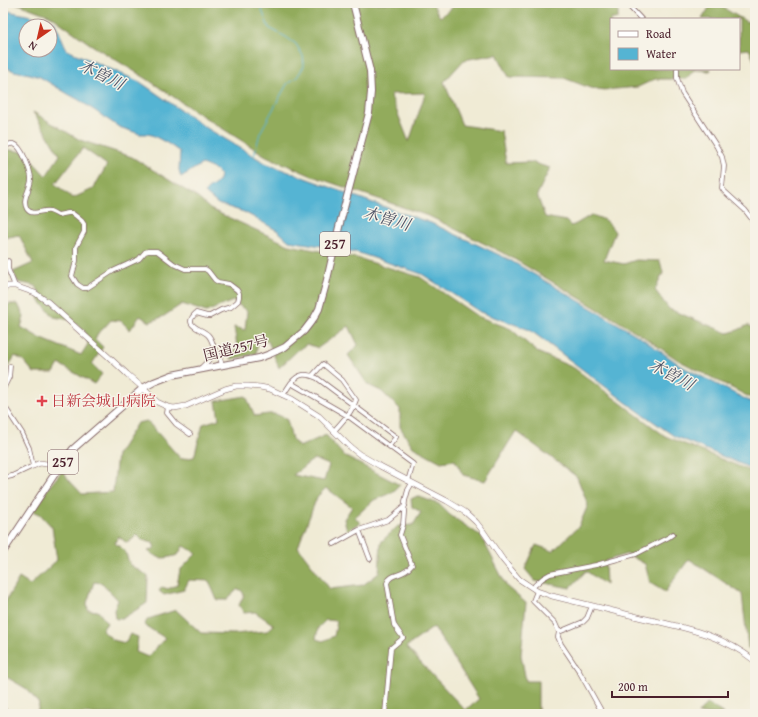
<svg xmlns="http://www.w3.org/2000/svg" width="758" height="717" font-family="'Gentium Book Plus','Noto Serif JP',serif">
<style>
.forest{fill:#92ab5c;stroke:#6e6544;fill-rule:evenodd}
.water{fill:#55b4d3;stroke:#506a7f;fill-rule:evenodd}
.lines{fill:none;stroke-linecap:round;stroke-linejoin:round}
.stream{stroke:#55b4d3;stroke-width:1}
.minor-casing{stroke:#846666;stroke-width:5.5}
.tertiary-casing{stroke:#846666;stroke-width:6}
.trunk-casing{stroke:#846666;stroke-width:8}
.minor{stroke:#fff;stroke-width:4}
.tertiary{stroke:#fff;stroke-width:5}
.trunk{stroke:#fff;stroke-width:6}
.health-dot{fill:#e0444e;stroke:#f7f3e8;stroke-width:1.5}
.labels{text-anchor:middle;stroke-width:3;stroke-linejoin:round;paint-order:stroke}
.shield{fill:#f7f3e8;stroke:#7e5f64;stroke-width:1}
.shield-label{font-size:14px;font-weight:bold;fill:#4a1f2b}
.street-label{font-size:15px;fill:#4a1f2b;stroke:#f7f3e8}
.health-label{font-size:15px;fill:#be3a42;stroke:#f7f3e8;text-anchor:start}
.water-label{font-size:16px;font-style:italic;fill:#4e5366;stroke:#f7f3e8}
</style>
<rect width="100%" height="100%" fill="#f7f3e8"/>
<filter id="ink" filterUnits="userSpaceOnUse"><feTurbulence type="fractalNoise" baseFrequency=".025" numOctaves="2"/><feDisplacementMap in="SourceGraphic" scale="8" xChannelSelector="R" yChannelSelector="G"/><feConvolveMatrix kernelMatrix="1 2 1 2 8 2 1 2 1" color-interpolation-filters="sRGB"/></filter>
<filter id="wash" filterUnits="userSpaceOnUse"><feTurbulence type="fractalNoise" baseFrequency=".012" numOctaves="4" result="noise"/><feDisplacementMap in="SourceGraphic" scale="16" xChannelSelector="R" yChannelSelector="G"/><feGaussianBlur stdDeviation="0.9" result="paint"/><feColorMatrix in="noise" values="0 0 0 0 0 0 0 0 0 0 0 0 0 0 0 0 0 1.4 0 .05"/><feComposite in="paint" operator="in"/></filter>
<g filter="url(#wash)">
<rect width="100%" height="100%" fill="#f0ebd5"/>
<path class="forest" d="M16,3H432L440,17L453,7L449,3H614L618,9V19H611V69H711L710,71L694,70L686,79H655L638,87L605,90L590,88L564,78L509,77L497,54L464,60L444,82L462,125L501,131L506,163L531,162L550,168L537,195L545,217L566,221L571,226L576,224L591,215C604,219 607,220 615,232L604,260L624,264L636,260L660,261L663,273L655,290L669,309L728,333L738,330L748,325L755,329V400L678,360L638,333L509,256L431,217L312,176L266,156L190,108L147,79L90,44L51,16ZM425,93V94L409,142L390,94Z
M712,3H715L747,22L755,17V63L749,49L739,50V19H702Z
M33,112L80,140L132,157L198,198L210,209L289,245L357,258L420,277L477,316L511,329L537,352L574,368L665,436L755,473V650L748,648L742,594L689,559L665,592L650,583L645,564L627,554L605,561L606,585L586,571L570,588L535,581L525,569L536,545L553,551L579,526L588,505L577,477L516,431L485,481L463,475L455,460L441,462L413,447L400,427V409L381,391L368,385L348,355L358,345L349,326L318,348L307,344L298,350L279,368L268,341H258L256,354L231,359L237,346L234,327L245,330L247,311L233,301L206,312L182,304L164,316L150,322L140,316L130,330L121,321L111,320L103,329L98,333L95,339L103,347L92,364L102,374L94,384L59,364L54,373H34L23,360L15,356L3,375V306L10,304H18L24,317L21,327L40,338L81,355L88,344L85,332L71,320L54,317L38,299L39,292L36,286L18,282L13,272L33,263L19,235L4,238L3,237V149L24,152L46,176L60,155ZM83,148L107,165L93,189L73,198L55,184Z
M246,396L255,416C270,414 274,411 287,420L292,439L299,447L326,435L344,456L400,485L393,492L374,500L355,517L361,523L347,530L344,519L352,507L326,488L317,497L298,547L330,589L363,585L379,573L381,542L398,526L413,525L421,512L412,507L411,499L417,496L439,504L450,515L481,536L507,587L526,603L521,655L526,681H538V708L540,714H37L39,704L27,689L3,675V606L19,578L30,585L57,560L52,527L40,514L33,511L48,488L63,470L68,479L82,494L113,492L117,455L137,423L147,421L181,459L194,457L203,424L219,419L216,401ZM314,459L329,465L324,481L293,475ZM137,535L142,540L153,543L155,548L148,551C160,560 163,559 178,555L183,546L197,553L180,570L177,585L168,589L162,587L159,591L164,595L184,590L189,580L209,581L217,600H226L238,589L242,591L244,595L239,605L244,613L255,612L274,625L267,631L234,634L201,633L176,610L148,619L144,625L165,638L148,657L136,652L138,637L130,634L125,643L113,640L102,630L107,623L98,611L88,610L87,603L94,582L102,583L118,600L114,610L115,618L117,619L125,617L147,603L148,576L130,565L125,551L115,543L118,536L127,543L134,538ZM326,620L337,621L334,636L323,641L316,639L318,628ZM434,627L479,699L465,710L406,647Z
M707,703L724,714H698Z"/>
<path class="water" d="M3,10L54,21L67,50L140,82L205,127L267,164L376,204L431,223L508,259L640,337L683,367L755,404V470L674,436L627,403L530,330L480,312L422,274L356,252C345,253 332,250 322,246L289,241L278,231L255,218L244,212L218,204L213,200L205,193C208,185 218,188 220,175L216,170L202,164L181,177L179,170L180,152L167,143L152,135L147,134H140L119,127L79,100L68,94L40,77L30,74L14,71L3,66ZM26,26H50V50H26Z"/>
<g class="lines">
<path class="stream" d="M254,156L260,133L287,84L297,77L304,66L303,56L296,44L286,37L269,28L259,3"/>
</g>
</g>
<g filter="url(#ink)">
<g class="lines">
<g class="minor-casing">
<path id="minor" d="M626,3L641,19
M677,69V78L682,93L717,147L722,157L724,166L722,188L724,191L745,210L755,223
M3,148C6,146 10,143 14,144C22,146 31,172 31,179C31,189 21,199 27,209C32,217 43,209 50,211C53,212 56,214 58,215L68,213H72L76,216L82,221L84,224V232L76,247V261L72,276L77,284L83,288H87L113,271L139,259L145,252L148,251H157L174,264L185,269H205L208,271L215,280L218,282L229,284L237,290L239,293V297L238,301L231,307L221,310L210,316H207L196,313C182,326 201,328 208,335C212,339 213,345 215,350C212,359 205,363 199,370
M8,261V269L15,286
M215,350L219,355L222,365
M312,376L323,364L342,380L356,400C352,413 342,421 334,431
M291,383C299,373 306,373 317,378L396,437L389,446
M3,389L9,377L10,366
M283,395L291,383L348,416L413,464L408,481
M3,404L22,433L29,448L33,466L12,476L3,478
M168,407L167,413L176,424L190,434
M359,530L370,559
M334,544L359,530L388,520L405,506
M535,585L543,578L550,574L596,565L636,554L669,537L673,534
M537,591L533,601L555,623L559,632L558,637L561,644L579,671L603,714
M559,632L583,622L587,618L592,606
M3,709L8,714
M385,714L391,648L403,638L394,625L387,583C390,574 400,576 407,570C409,569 410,567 412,565L400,535L403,525L405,501L408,490L412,483"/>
</g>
<g class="tertiary-casing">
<path id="tertiary" d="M3,289L8,286H15L35,293L48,302L71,323L112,360L127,374L143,388L157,402L168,407L174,408L186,406L225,389L236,386H248L260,387L270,389L292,399L319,416L349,446L359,454L380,466L447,501L465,512L476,522L483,531L503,560L519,579L537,591L552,596C580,603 609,610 638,617C681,627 720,633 755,661
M33,466L40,463L60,466"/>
</g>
<g class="trunk-casing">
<path id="trunk" d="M3,552L60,466L73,449L143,388L154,382L172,375L259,358L270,354L285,347L304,331L314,318L319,309L326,284L339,227L369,113L371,92L370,71L353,3"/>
</g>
<use href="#minor" class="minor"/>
<use href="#tertiary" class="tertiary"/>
<use href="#trunk" class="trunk"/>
</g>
</g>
<path class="health-dot" d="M40 395h4v4h4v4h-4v4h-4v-4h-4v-4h4z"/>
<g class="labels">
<g class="shield">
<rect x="320" y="232" width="30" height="24" rx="3"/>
<rect x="48" y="450" width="30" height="24" rx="3"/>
</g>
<g class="shield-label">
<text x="335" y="249">257</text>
<text x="63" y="467">257</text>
</g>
<g class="street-label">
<text transform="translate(236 348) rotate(-14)" y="5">国道257号</text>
</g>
<g class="health-label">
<text x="51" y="406">日新会城山病院</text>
</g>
<g class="water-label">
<text transform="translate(102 74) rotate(26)" y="6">木曽川</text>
<text transform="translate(387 218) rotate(16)" y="6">木曽川</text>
<text transform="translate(672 374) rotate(28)" y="6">木曽川</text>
</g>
</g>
<rect width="758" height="717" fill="none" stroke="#f7f3e8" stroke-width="16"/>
<rect x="610" y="18" width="130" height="52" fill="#f7f3e8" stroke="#b29e9c"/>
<rect x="618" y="31" width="20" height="6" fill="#ffffff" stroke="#b29e9c"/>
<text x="646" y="38" font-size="12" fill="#4a1f2b">Road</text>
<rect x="618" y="48" width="20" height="12" fill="#55b4d3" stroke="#b29e9c"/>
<text x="646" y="58" font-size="12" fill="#4a1f2b">Water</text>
<g transform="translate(38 38) rotate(214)"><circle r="19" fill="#f7f3e8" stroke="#b29e9c"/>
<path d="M0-3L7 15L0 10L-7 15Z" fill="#c8321e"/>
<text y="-6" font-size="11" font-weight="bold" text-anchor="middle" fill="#4a1f2b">N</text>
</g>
<path d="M612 691v6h116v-6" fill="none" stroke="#4a1f2b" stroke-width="2"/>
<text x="618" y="691" font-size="12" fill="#4a1f2b" stroke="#f7f3e8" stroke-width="3" paint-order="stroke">200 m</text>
</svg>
